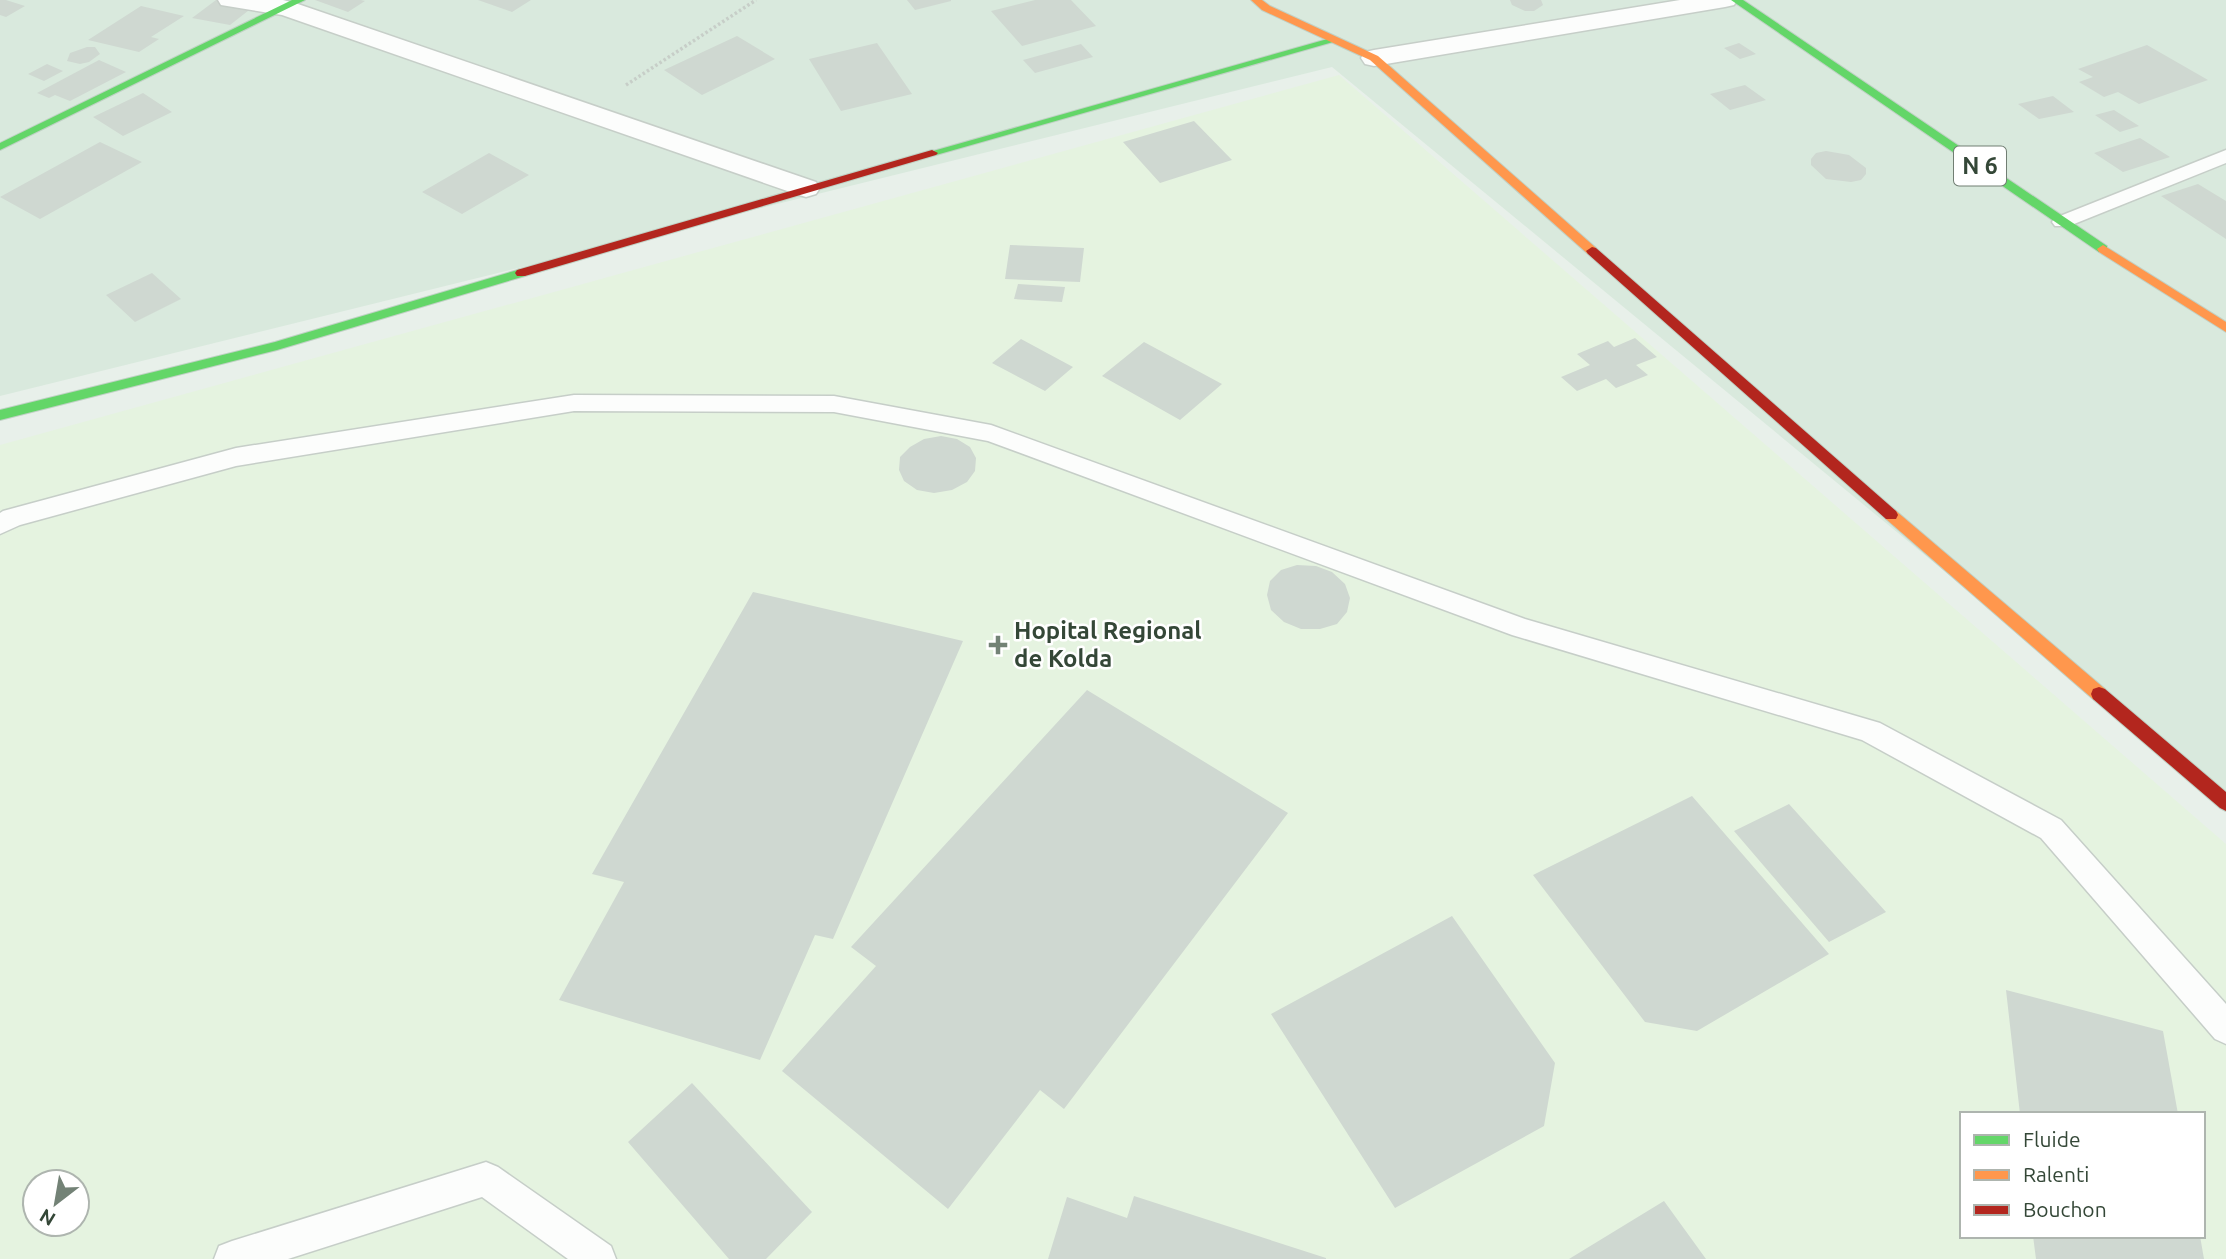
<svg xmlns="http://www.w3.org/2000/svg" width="2226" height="1259" font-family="Ubuntu,sans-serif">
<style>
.residential{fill:#d9e9dd}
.medical{fill:#e5f3e0;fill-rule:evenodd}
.building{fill:#cfd8d1}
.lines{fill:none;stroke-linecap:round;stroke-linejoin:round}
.lane-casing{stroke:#c6cec8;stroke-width:3}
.street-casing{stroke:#c6cec8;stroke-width:3}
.fast-casing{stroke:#c0d1c5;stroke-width:2}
.slow-casing{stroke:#c0d1c5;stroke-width:2}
.jam-casing{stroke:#c0d1c5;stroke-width:2}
.path{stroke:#c7cec8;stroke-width:3.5;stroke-dasharray:2.5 2.5;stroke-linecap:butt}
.lane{fill:#fcfdfc;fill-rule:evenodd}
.street{fill:#fcfdfc;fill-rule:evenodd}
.fast{fill:#63d668;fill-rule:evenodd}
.slow{fill:#ff974d;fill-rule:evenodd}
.jam{fill:#b3261e;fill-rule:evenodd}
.poi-dot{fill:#738276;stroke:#fff;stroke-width:2.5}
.labels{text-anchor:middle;stroke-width:5;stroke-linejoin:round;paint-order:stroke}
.shield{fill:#fff;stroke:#717e73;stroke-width:2}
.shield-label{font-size:23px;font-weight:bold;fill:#344737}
.poi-label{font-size:24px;font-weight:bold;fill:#344737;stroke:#fff;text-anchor:start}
</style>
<rect width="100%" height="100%" fill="#e8f0ea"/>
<path class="residential" d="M0,0H2226V803L1332,67L0,396Z"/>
<path class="medical" d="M1339,75L2226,844V1259H0V445ZM1962,1114H2203V1236H1962ZM35,1182H77V1224H35Z"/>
<path class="building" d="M0,0H6L25,6L6,17L0,15Z
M216,0L253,7L230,25L192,18Z
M315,0H361L365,1L348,12Z
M478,0H531L512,12Z
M907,0H951V1L915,10Z
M1035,0H1071L1096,26L1022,46L991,11Z
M1510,0H1541L1543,5L1534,11H1525L1512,5Z
M141,6L184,16L151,37L159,39L139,52L88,40Z
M737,36L775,59L702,95L664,70Z
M877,43L912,94L841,111L809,59Z
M1739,43L1756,54L1740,59L1724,48Z
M1081,44L1093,57L1035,73L1023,60Z
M2147,45L2208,80L2139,104L2118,92L2104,97L2079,82L2093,77L2078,69Z
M87,47H95L100,54L89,62L80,64L67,61L70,53Z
M99,60L126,72L70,101L55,95L49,98L37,93Z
M47,64L63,71L44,81L28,74Z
M1745,85L1766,100L1730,110L1710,94Z
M143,93L172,112L123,136L93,117Z
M2053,96L2074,112L2039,119L2018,104Z
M2114,110L2139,126L2120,132L2095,115Z
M1194,121L1232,160L1160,183L1123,142Z
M2140,138L2170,157L2123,172L2094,153Z
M100,142L142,162L40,219L0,197Z
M1826,151L1849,155L1866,168V174L1861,180L1851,182L1826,179L1811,165V159L1816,153Z
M489,153L529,175L462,214L422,192Z
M2198,184L2226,201V239L2161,196Z
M1010,245L1084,248L1080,282L1005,279Z
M152,273L181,299L135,322L106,295Z
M1018,284L1065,287L1062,302L1014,299Z
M1635,338L1657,357L1636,365L1648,375L1616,388L1606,379L1577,391L1561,377L1590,365L1577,354L1608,341L1614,347Z
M1021,339L1073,367L1045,391L992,363Z
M1144,342L1222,384L1180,420L1102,376Z
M941,436L957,439L970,447L976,458L975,471L967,482L952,490L934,493L917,490L904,481L899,470L900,457L910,447L924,439Z
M1297,565L1316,566L1332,572L1345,584L1350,598L1347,612L1337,624L1320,629H1301L1284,622L1271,610L1267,595L1270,581L1281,570Z
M753,592L963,641L833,939L815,935L760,1060L559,1000L624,882L592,874Z
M1087,690L1288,813L1064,1109L1040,1090L948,1209L782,1071L876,966L851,947Z
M1692,796L1829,954L1697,1031L1645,1022L1533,875Z
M1789,804L1886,912L1829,942L1734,831Z
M1452,916L1555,1063L1544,1126L1395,1208L1271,1014Z
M2006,990L2163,1031L2178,1114H2020Z
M692,1083L812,1212L766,1259H729L628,1142Z
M1134,1196L1326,1258V1259H1048L1067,1197L1127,1218Z
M1664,1201L1706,1259H1569Z
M2033,1236H2200L2204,1259H2036Z"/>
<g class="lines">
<g class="lane-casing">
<path id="lane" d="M2226,150V163L2069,226H2055L2052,222L2055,218Z
M574,395L834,396L991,425L1525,619L1880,723L2061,820L2226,1004V1044L2215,1039L2041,838L1862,740L1512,635L988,441L834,412L574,411L236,466L20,525L0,534V513L3,511L236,448Z
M486,1162L498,1167L611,1246L616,1259H568L482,1197L288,1259H214L219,1246L232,1241Z"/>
</g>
<g class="street-casing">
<path id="street" d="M218,0H283L295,3L816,182L820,188L816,194L806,197L796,194L282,15L221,5Z
M1680,0H1737L1734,5L1725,7L1374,66L1365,64L1361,58L1365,52L1374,50Z"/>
</g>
<g class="fast-casing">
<path id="fast" d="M292,0H305L0,150V143Z
M1731,0H1743L2107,246V252H2099Z
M1331,38L1340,40L936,155L926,153Z
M521,269L527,273L525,276L277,350L0,420V410L275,342Z"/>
</g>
<g class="slow-casing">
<path id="slow" d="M1251,0H1262L1270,6L1378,56L1596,248V254H1588L1370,60L1262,10Z
M2103,245L2226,322V332L2099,252L2097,249Z
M1891,509L1896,511L2105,689L2107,694L2105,699L2099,701L2093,699L1886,519L1884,515Z"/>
</g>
<g class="jam-casing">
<path id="jam" d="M932,150L938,153L936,155L525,276H517L515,273L517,270Z
M1592,247L1596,248L1896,511L1898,515L1896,519H1886L1588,254L1586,251Z
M2099,687L2105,689L2226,792V811L2220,808L2093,699L2091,694L2093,689Z"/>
</g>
<path class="path" d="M626,85L756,0"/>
<use href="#lane" class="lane"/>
<use href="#street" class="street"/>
<use href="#fast" class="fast"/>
<use href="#slow" class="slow"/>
<use href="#jam" class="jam"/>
</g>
<path class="poi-dot" d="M994.5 634.5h7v7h7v7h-7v7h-7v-7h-7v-7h7z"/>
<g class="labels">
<rect class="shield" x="1954" y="146.5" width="52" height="39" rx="5"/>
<g class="shield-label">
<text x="1980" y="174">N 6</text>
</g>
<g class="poi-label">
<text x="1014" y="639">Hopital Regional<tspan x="1014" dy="28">de Kolda</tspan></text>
</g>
</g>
<rect x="1960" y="1112" width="245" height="126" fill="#ffffff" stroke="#aeb5af" stroke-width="2"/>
<rect x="1974" y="1135" width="35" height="10" fill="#63d668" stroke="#aeb5af" stroke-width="2"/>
<text x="2023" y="1147" font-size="21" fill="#344737">Fluide</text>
<rect x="1974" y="1170" width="35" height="10" fill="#ff974d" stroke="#aeb5af" stroke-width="2"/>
<text x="2023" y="1182" font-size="21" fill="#344737">Ralenti</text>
<rect x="1974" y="1205" width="35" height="10" fill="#b3261e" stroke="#aeb5af" stroke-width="2"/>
<text x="2023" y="1217" font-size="21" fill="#344737">Bouchon</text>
<g transform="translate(56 1203) rotate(211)"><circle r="33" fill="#ffffff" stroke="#aeb5af" stroke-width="2"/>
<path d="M0-5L12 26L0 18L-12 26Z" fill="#738276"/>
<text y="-10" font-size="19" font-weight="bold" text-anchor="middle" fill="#344737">N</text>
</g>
</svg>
